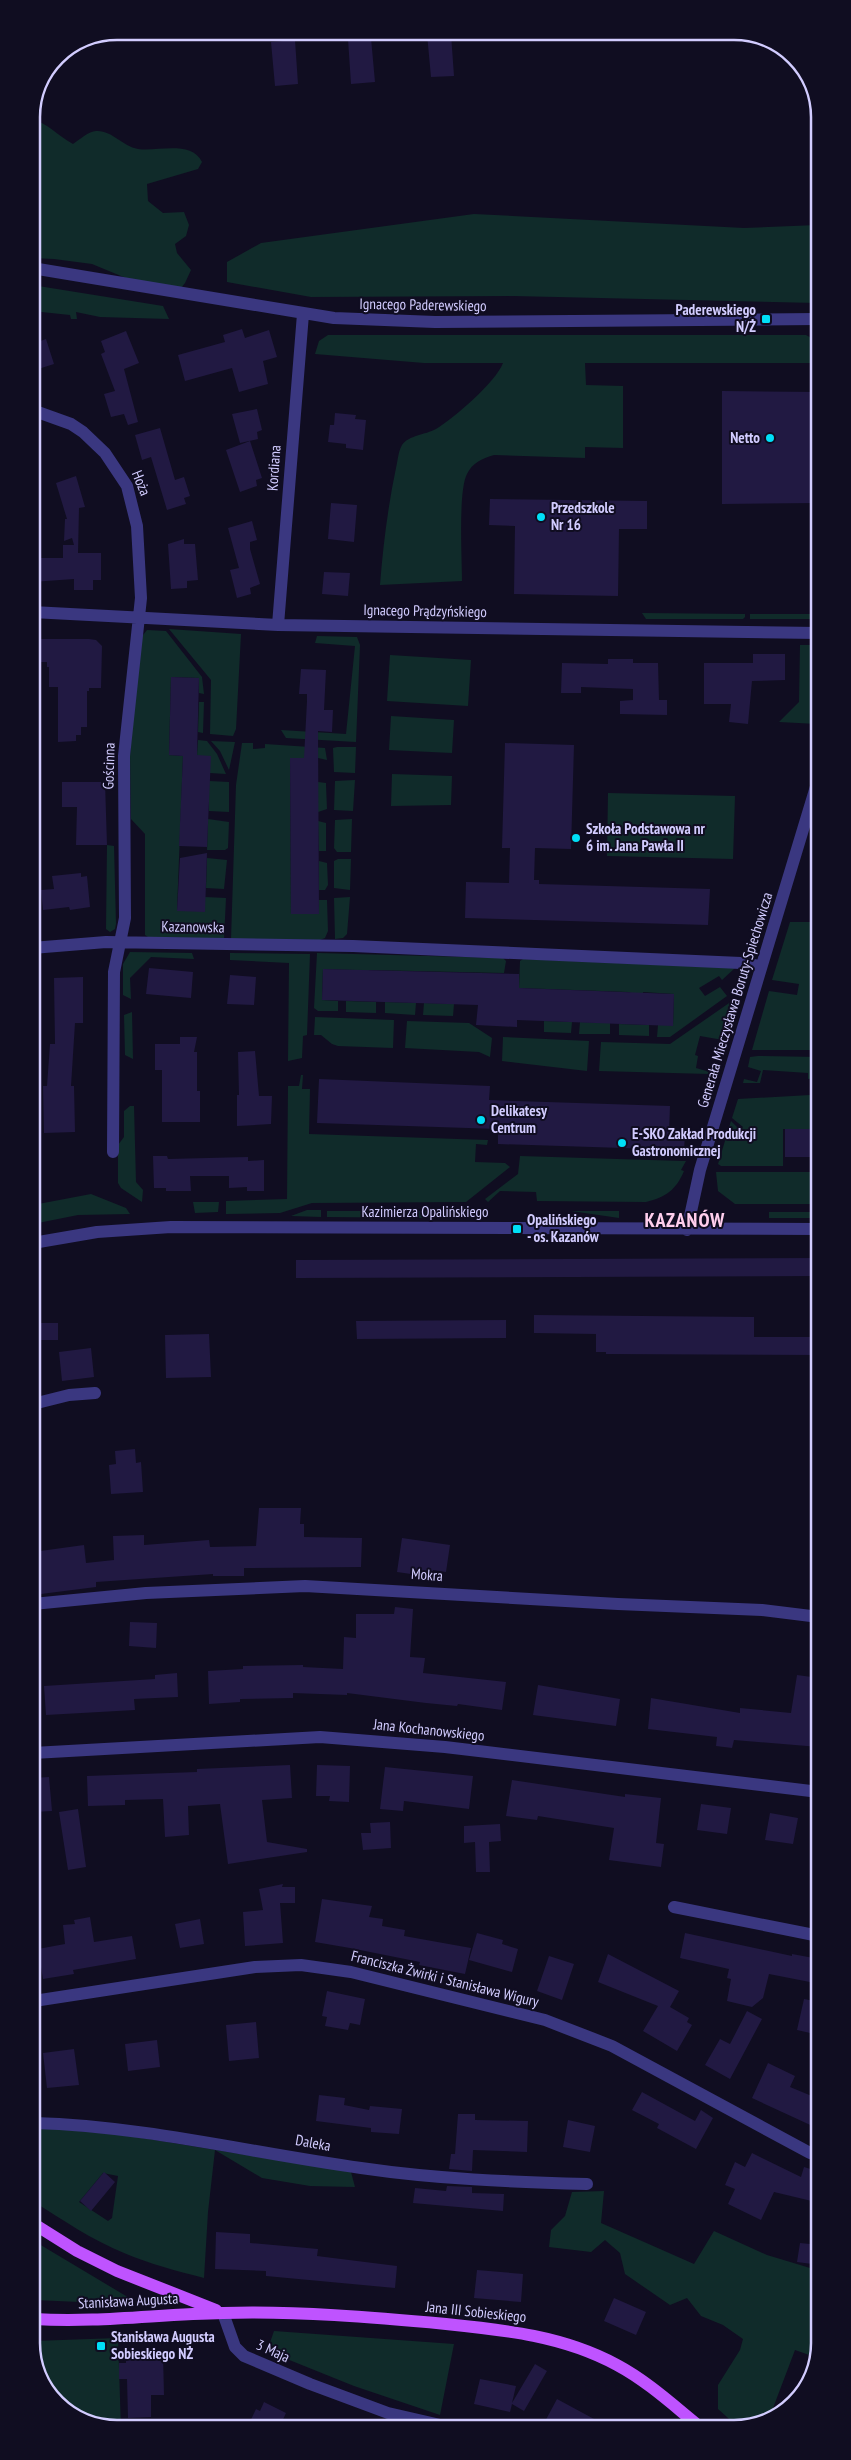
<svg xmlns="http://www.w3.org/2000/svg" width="851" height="2460" font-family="'PT Sans Narrow',sans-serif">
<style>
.green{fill:#102b2a;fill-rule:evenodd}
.building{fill:#211942}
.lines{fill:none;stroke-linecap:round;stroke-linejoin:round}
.minor{stroke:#3a3780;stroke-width:12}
.major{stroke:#bf53ff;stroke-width:12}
.poi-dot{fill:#00dff7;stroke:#100d21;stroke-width:2}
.labels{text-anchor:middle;stroke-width:4;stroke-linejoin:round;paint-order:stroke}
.street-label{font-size:15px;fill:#d2ccff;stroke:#100d21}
.poi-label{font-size:15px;font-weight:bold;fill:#d2ccff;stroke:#100d21;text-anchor:start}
.district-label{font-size:20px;font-weight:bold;letter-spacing:1px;fill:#ffceed;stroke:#100d21}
.rim{fill:none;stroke:#d2ccff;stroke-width:2.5}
</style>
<rect width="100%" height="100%" fill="#100d21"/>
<path class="green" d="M31,119C48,123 58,136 73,144C79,140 89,131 96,131C112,130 122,146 138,149C157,152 191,140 202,162L198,169L147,184L148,201L163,213L184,212L189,225L186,236L175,244L177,253L191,270L185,283L177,293L150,288L92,264L54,259L32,258Z
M474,214L744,228L817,225V303L513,296L311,297L227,282V262L261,243Z
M32,285L163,306L169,319L100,317L76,312L77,319H71L70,315L32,311Z
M328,335H806L817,341V363H585L586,385L623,386V448L585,447V458L494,455C483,458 472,463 467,474C458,491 462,559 462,581L380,585C383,546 388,506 396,468C398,460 398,452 402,445C409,435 425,435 436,429C454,418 496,382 503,363H424L315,354L319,341Z
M818,607V619H750V614H810Z
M642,613L745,614V617L743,619H646Z
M169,629L241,634L236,729L233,736L210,734L211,680Z
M147,630L166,631L202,677L204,694L199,693V678L171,677L169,755L183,756L177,910L205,897L226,898L224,939L148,937L145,935V834L131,819L130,756L139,640Z
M317,636L357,637L360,645L356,742L286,738L281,730L346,734L355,646L315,643Z
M800,645H818L817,724L779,722L799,702Z
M390,655L471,660L468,706L387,701Z
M199,702H204L203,733L198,732Z
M391,716L454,720L452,753L389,750Z
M198,740L207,741L217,754L226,774L210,773L197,755Z
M211,741L235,742L229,770L220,751Z
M242,743H253V749L265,748V744L325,748L327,760L318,758H290L291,914L319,913V900H327L328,931L325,938L320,940L231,939L236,785Z
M337,747H356L355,773L334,772L333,748Z
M392,774L452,776L451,805L391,806Z
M355,780L353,811L334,810L335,781Z
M209,781L229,782V812L209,811Z
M318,782L326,783V785L327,809L318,812Z
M608,793L735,796L733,859L607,856Z
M208,819L229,822L228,848L225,850H207Z
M352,819L351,852H337L334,848L335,820Z
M318,821L326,823V851H319Z
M107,845L114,846L116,924L115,929L110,932L106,929Z
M207,858L227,860L224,889L206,888Z
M338,859H351L350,890L334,888V861Z
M319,861L327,863L328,885L325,890H319Z
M350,897L347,934L343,938L335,939L334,898Z
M790,922H818V1050H752L769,991L797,995L799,984L772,980Z
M130,952L192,953L194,959L151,957L130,978L131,999L123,995V964Z
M230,953L310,954L307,1035L303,1036L302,1058L288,1061L289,963L230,960Z
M317,953L503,958L506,961L504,973L369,970L368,973L355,970L323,969L322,1000L338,1001V1011H318L314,1008Z
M523,959L735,968L722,980L719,976L699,988L705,996L720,987L727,996L670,1037H657L658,1025H673L674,994L643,992V996L628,992L519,988L520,961Z
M346,1001L376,1002V1013L346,1012Z
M732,1001L733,1005L723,1040L700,1036L695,1055L698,1056L696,1068L710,1072L709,1074L599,1071L601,1042L670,1044Z
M385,1002L416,1003L415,1015L385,1013Z
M424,1003L454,1004L453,1016L423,1015Z
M132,1012L133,1059L125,1055L124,1015Z
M315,1017L394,1020L393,1048L338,1046L332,1044L321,1035H314Z
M407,1021L469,1023L492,1038L490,1057L479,1052L405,1048Z
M544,1021L572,1022L571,1033L544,1032Z
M580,1022L610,1023V1034H579Z
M619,1024L649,1025V1036L619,1035Z
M503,1037L589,1041L587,1071L502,1061Z
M758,1056L818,1057V1078L808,1079V1073L763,1070L760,1083H743L744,1079L757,1082L761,1071L748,1067L750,1057Z
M301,1075H303L302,1089H310L309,1134L488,1140L487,1145L476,1144L475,1162L505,1163L510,1167L466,1202L312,1203L280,1213L226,1214V1201L287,1199L288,1086H299Z
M813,1092H818V1129H783V1166H721L718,1164L731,1121L740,1130L743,1127L732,1118L738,1099L810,1095Z
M130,1106H134L136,1182L143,1190L142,1202L121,1188L118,1183V1145L124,1137V1111Z
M520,1156L683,1161H686L681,1170L684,1171C676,1190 666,1197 646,1202L537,1201L536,1192L500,1191L488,1202L485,1199L518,1174Z
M716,1172H818V1204H735L718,1191Z
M91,1194L126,1208L130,1214L78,1215L33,1224V1205Z
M193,1202H219L218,1212L195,1213Z
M307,1210H321V1217L291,1216Z
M327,1211H455L432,1218L327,1217Z
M571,1211H619V1218Z
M769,1212H811L810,1218H769Z
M34,2127L124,2135L351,2172L355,2187L310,2186L262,2178L215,2150L208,2212L204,2278C177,2271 150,2264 124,2253C92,2240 63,2220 34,2202ZM103,2173L118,2176L112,2218L108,2221L79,2202Z
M604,2191L601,2223L694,2264L714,2231L767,2255L820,2271V2343L815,2357L795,2350L770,2416L756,2426H737L718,2409V2385L740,2350L743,2339L723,2325L701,2316L687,2298L670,2305L625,2274L620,2253L605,2240L591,2252L549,2247L551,2230L565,2216L572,2192Z
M34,2241L131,2299L80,2302L34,2300Z
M274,2331L454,2344L440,2415L354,2386L267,2351Z
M118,2338L121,2429H111L61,2408L34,2365V2341Z"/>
<path class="building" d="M427,34H451L454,76L431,77Z
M371,38L375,82L351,84L348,39Z
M295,40L298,84L275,86L271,42Z
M242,329L245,338L269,330L277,357L263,361L268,384L239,392L232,368L185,381L178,355L225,342L223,335Z
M126,331L139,363L124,369L138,422L128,425L124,414L111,417L104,394L115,391L101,354L105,352L101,341Z
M46,339L54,364L32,371V344Z
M722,391L817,392V503L722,504Z
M257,409L262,430L257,432L258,439L240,443L232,414Z
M335,413L356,415L355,419L366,420L363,450L346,448V444L328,442L330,425H334Z
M160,428L175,480L184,477L190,496L184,498L186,504L167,510L151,457L142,460L135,435Z
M250,441L262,478L256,480L257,486L240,492L226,450Z
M76,476L85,507L79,508L78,553H101V580H93V590H74V579L32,582V558H63V545H74L72,538L64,541L65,519H67L56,483Z
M490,499L647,501V529H619L618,596L514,594L515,526L489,525Z
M331,503L357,505L354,542L328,539Z
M252,521L257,540L250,542V549L260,584L250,588L251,594L237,598L230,570L239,568L228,528Z
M184,539V544H195L198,580L187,581V588L171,589L168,544Z
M324,572L350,573L348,596L322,594Z
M33,639H89L96,640L102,646L101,688H89V691H87V727H81V735H76V741L58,742V687H49V667H47V662H33Z
M753,654H785V680L752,681L748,724L729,722L731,704H704V663H753Z
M608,659H633V663H658L659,700H667V715L620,714V701L633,700V689L581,687V693H561L562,663L608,664Z
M301,669L326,670L324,710H333L332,732L318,731L319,914H291L290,758H304L307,701V694H299Z
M171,677L199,678L197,755L211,756L207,847L179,846L183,756L169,755Z
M505,743L574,745L571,849L535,848L534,880H539V884L710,889L708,925L465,918L466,882L509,883L510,848H502Z
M62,782H105L107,845H76L77,807H62Z
M207,853L205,912L177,911L180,858Z
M81,873V877L87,876L90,907L70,910L69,907L43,910L41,890L54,889L52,876Z
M149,968L193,972L191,998L146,994Z
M323,969L519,974V988L674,994L673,1026L517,1020V1027L476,1025L478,1005L322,1000Z
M230,975L256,977L254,1005L227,1004Z
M83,977V1023H75L71,1086H74L75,1132L44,1133L43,1086H47L50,1044H55L54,978Z
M180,1037H197L194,1052H197V1091H200V1122H162V1070H155V1044H180Z
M255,1051L259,1096H272L271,1124L237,1126V1095H239L238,1052Z
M319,1079L490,1086L489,1100L670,1106L669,1133L685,1135L684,1150L498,1144V1129L317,1123Z
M785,1129H818V1157H785Z
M153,1156H167L168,1159L248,1157V1161L264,1160V1191H247V1187L229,1188V1176H190L191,1191H166V1188H154Z
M818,1258V1276L296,1278V1260Z
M534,1315L754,1317V1337H818V1355L606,1354V1352H596V1334L534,1333Z
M506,1320V1338L357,1339L356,1321Z
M36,1323H58V1340H36Z
M209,1334L211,1377L166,1378L165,1335Z
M91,1348L94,1377L62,1381L59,1352Z
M135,1449L136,1463L141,1462L143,1492L111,1494L109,1465L116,1464L115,1451Z
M259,1508H301L300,1524H304V1537L362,1538L361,1567L244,1568V1576H213V1574L96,1582V1587L33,1595V1552L84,1545L86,1563L114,1560L113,1536L144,1535V1545L209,1540L210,1547L256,1546Z
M402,1538L450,1545L446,1572L433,1570L432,1577L397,1572Z
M395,1607L413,1609L410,1657L425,1658L423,1673L506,1682L502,1710L458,1704L457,1706L426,1703L347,1693V1695L293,1693V1698L240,1699V1702L209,1704L208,1671L243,1669V1666L303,1665V1667L343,1669L344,1637L356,1638V1614H394Z
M130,1622L157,1623L156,1648L129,1646Z
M177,1673L178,1697L134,1699L135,1710L46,1715L44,1686L155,1679V1675Z
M797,1675L819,1678V1747L734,1740L732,1748L716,1746L717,1737L648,1729L651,1698L740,1713V1708L791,1713Z
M538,1685L620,1699L616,1726L533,1715Z
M290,1765L292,1798L262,1800L267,1842L307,1849V1852L228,1864L220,1804L188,1806L189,1835L165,1837L163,1799L125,1800V1805L88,1806L87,1776L197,1772V1769Z
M317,1765L350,1766L349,1802L329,1801L330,1796H316Z
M385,1767L473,1776L469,1809L404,1801L403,1811L380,1809Z
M49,1777L52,1811L33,1812V1778Z
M512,1780L625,1797V1794L661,1798L656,1843L664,1844L661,1867L609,1860L614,1828L538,1816L537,1820L506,1816Z
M701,1804L731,1808L727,1834L697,1830Z
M78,1809L86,1867L68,1870L59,1812Z
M770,1813L798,1818L793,1844L765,1840Z
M390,1822L391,1848L363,1850L361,1833H371L370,1823Z
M500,1824L501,1841L489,1842L490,1872H476L475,1842L464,1843V1826Z
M283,1884L282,1887H295V1903H280L283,1943L245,1946L243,1912L263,1910L259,1889Z
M322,1899L372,1906L369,1917L383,1919L382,1926L405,1930L404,1936L471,1948L465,1974L419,1965L420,1962L350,1948L315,1942Z
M90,1917L94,1942L132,1936L136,1959L73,1970L74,1974L43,1979L38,1949L65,1944L63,1925L75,1924L74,1920Z
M200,1919L204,1944L180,1948L175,1924Z
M477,1933L503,1940L502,1944L518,1949L512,1972L469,1960Z
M685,1933L792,1956V1954L819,1959L815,1983L769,1974L763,1998L752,2007L727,2001L731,1979L727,1978L729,1969L680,1958Z
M608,1954L679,1991L670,2007L689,2018L687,2022L692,2025L677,2051L643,2031L658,2006L598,1982Z
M549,1956L574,1964L562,2000L537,1991Z
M327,1991L365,1999L360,2025L350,2023L348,2030L325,2026L327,2017L322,2016Z
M804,1999L819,2002V2035L797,2030Z
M747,2011L762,2019L730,2079L705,2065L720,2039L730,2044Z
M256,2022L259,2058L229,2061L226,2025Z
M157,2040L160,2067L128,2071L125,2044Z
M74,2049L79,2085L47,2088L43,2053Z
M768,2063L795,2076L790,2087L819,2099V2129L752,2098Z
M642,2092L695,2121L701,2110L713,2118L696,2149L657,2128L659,2124L632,2110Z
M319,2095L345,2098L344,2105L369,2110L370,2106L402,2109L399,2134L371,2132V2128L316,2121Z
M458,2114H475V2120L528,2121L527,2152L473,2150L472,2171L449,2169L451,2154H455Z
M568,2120L595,2126L590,2152L563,2147Z
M752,2153L801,2177L804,2167L820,2172V2203L774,2192L761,2220L728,2204L735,2189L725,2185L735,2162L745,2167Z
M104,2172L115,2182L91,2211L80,2201Z
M447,2186L472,2187V2193L504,2194L503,2211L413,2203L415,2188L446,2191Z
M216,2232L250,2234V2243L318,2249L317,2256L397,2266L395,2288L266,2276V2271L215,2269Z
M800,2243L820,2245V2265L797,2262Z
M477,2270L523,2274L521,2302L474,2298Z
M614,2298L646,2312L636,2335L604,2321Z
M163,2355L164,2395H151V2417L128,2418L127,2379H119V2363H126V2356Z
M535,2364L547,2371L524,2411L512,2404L510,2412L474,2404L480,2379L516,2386L512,2403Z
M557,2399L607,2426L542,2427Z
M264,2402L286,2413L279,2428H247L256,2409L260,2411Z"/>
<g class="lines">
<path class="minor" d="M32,268L334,318L435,322L817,319
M32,410L71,424L83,432L105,453L127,486L137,526L141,598L124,756L125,918L114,972L113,1152
M32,612L278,625L818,633
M278,625L303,314
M32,948L106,942L353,946L741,963L760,966
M687,1230L700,1170L818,780
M33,1243L97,1232L171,1227L818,1229
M33,1404L69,1395L95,1393
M33,1604L146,1593L305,1586L618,1604L762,1610L819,1617
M33,1753L320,1737L445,1747L819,1792
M674,1907L819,1936
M34,2001L255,1967L301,1965L351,1972L545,2020L612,2046L810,2153L820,2155
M34,2123C144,2126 252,2153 361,2168C436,2179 511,2182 587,2184
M223,2313L235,2347L244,2356L310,2384L388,2413L449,2427"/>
<path class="major" d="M34,2224L77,2251L117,2271L216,2310
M34,2319C97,2323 160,2314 223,2313C297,2311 372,2317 446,2324C505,2330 564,2336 617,2365C647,2381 673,2405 699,2426"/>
</g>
<g class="poi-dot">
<rect x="761" y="314" width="10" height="10" rx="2.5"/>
<circle cx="770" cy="438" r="5"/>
<circle cx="541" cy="517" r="5"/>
<circle cx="576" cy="838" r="5"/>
<circle cx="481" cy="1120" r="5"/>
<circle cx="622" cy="1143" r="5"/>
<rect x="512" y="1224" width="10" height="10" rx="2.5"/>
<rect x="96" y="2341" width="10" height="10" rx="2.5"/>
</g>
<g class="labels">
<g class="street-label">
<text transform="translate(423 305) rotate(1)" y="5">Ignacego Paderewskiego</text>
<text transform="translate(274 468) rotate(-86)" y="5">Kordiana</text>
<text transform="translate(141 483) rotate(68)" y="5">Hoża</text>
<text transform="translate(425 611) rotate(1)" y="5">Ignacego Prądzyńskiego</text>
<text transform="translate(109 766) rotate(-88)" y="5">Gościnna</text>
<text transform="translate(193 927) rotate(1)" y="5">Kazanowska</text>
<text transform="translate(735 1000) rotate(-73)" y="5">Generała Mieczysława Boruty-Spiechowicza</text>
<text x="425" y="1217">Kazimierza Opalińskiego</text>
<text transform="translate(427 1575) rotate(4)" y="5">Mokra</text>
<text transform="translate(429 1730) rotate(6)" y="5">Jana Kochanowskiego</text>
<text transform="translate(445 1979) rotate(14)" y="5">Franciszka Żwirki i Stanisława Wigury</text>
<text transform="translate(313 2143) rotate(10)" y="5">Daleka</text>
<text transform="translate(128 2301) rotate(-3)" y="5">Stanisława Augusta</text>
<text transform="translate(476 2312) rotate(6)" y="5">Jana III Sobieskiego</text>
<text transform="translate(273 2351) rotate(24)" y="5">3 Maja</text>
</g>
<g class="poi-label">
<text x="756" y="315" text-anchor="end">Paderewskiego<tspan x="756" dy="17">N/Ż</tspan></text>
<text x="760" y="443" text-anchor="end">Netto</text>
<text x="551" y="513">Przedszkole<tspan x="551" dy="17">Nr 16</tspan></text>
<text x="586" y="834">Szkoła Podstawowa nr<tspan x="586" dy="17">6 im. Jana Pawła II</tspan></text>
<text x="491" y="1116">Delikatesy<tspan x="491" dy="17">Centrum</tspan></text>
<text x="632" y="1139">E-SKO Zakład Produkcji<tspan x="632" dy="17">Gastronomicznej</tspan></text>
<text x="527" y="1225">Opalińskiego<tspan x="527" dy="17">- os. Kazanów</tspan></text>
<text x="111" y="2342">Stanisława Augusta<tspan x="111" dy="17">Sobieskiego NŻ</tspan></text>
</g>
<g class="district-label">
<text x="685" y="1227">KAZANÓW</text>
</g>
</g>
<path d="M0 0H851V2460H0ZM117 40H734A77 77 0 0 1 811 117V2343A77 77 0 0 1 734 2420H117A77 77 0 0 1 40 2343V117A77 77 0 0 1 117 40Z" fill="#100d21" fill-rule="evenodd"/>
<path class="rim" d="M117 40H734A77 77 0 0 1 811 117V2343A77 77 0 0 1 734 2420H117A77 77 0 0 1 40 2343V117A77 77 0 0 1 117 40Z"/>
</svg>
